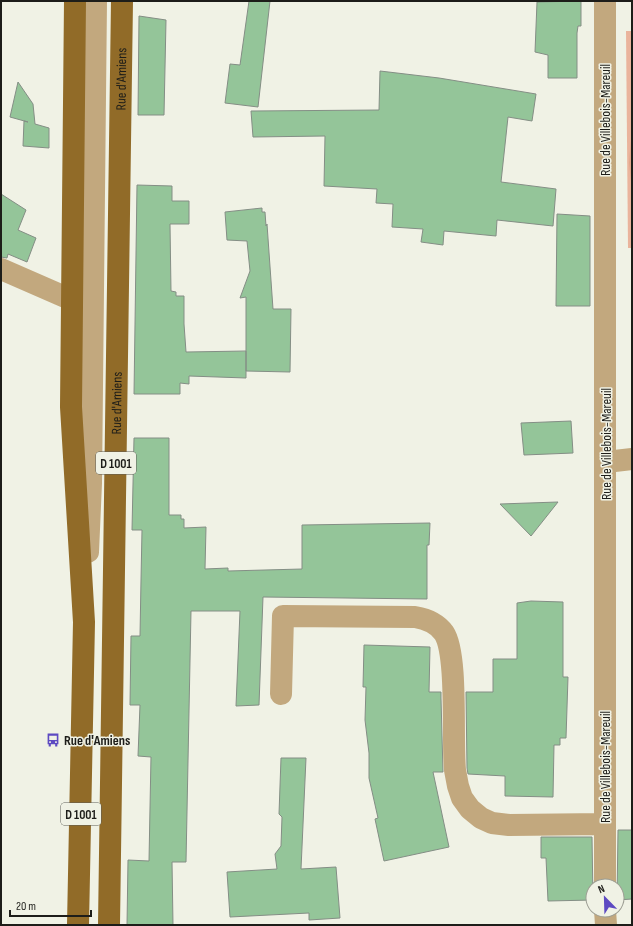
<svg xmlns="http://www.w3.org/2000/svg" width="633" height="926" font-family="'Sofia Sans Condensed',sans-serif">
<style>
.green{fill:#eab49c}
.forest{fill:#e2a68b}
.building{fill:#94c599;stroke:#848e85}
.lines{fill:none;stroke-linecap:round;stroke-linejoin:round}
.minor{stroke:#c2a87e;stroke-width:22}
.major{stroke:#916b28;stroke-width:22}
.labels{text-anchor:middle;stroke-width:3;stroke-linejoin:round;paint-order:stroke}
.shield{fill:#f0f2e5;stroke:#5c5d56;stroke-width:1}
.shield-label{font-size:13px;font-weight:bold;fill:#1d1d19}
.street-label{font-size:14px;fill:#1d1d19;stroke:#f0f2e5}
.poi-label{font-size:14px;font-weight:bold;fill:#1d1d19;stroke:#f0f2e5;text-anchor:start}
</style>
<rect width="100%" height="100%" fill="#f0f2e5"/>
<path class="green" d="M626,31H632V248H628Z"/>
<path class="forest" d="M632,126V191L629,163Z"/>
<path class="building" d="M249,1H270L258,107L225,103L230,64L240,65Z
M581,1V26H578L577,33V78H548V55L535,52L537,2Z
M139,16L166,20L164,115H138Z
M380,71L439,78L536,94L532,121L508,117L501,182L556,189L553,226L497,220L496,236L444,231L443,245L421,242L423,229L392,227L393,204L376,203L377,189L324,186L325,136L253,137L251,111L379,110Z
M18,82L33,104L35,124L49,128V148L23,146L24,121L28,122L10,117Z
M137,185L172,186V201H189V224H170L171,291L176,292V296H184V324L186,352L246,351V378L189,376V384L180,383V394H134Z
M1,194L26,210L18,230L36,238L27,262L8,254L7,258L1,257Z
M262,208V212H265L266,226L267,224L273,309H291L290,372L246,371V297L240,298L250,271L247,241L227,240L225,212Z
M557,214L590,216V306H556Z
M571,421L573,453L524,455L521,423Z
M134,438H169V515H181V519H184V528L206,527L205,569L228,568V571L302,569V525L430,523L429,545H427V599L263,597L259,705L236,706L240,611H191L186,862H172L173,925H127L128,860L149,861L150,808L151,757L138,756L140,705H130L131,636H140L141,580L142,530H132Z
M558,502L531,536L500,504Z
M531,601L563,602V677H568L566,738H560V745H554L553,797L505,796V776L468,774L467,768L466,692H493V659H517V603Z
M364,645L430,647L429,692H441V698L443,772H433L449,847L384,861L375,819L378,818L369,778V753L365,720L366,687H363Z
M281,758H306L301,869L336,867L340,918L309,920V913L230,917L227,872L277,869L275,854L281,846L282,817L279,814Z
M618,830H632V899L617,900Z
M541,837H592L593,900L548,901L546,858H541Z"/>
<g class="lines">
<path class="minor" d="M605,1V886
M1,269L72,300
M606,462L632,459
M88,552L91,483L96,1
M281,694L283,616L415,617C427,619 437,623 444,633C458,654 452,739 455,770L458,786L462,798L470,809L481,818L492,823L509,825L605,824
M605,910L606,925"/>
<g class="major">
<path d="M75,1L71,407L84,622L78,925"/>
<path id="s1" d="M109,925L122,1"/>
</g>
</g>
<defs>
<g id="bus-bare" transform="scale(1.08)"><path d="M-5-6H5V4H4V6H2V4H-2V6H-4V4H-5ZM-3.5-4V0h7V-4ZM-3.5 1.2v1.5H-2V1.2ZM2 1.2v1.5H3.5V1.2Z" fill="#5d4ac2" stroke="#f0f2e5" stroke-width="2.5" paint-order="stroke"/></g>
</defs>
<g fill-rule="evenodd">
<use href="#bus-bare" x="53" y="740"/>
</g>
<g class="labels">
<g class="shield">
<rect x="96" y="452" width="40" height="22" rx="3"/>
<rect x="61" y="803" width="40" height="22" rx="3"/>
</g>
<g class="shield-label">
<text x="116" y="468">D 1001</text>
<text x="81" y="819">D 1001</text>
</g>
<g class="street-label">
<text dy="5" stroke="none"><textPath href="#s1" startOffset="846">Rue d'Amiens</textPath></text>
<text transform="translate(605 120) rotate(-90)" y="5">Rue de Villebois-Mareuil</text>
<text dy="5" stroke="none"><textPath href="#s1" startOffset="522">Rue d'Amiens</textPath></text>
<text transform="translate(606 444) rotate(-90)" y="5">Rue de Villebois-Mareuil</text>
<text transform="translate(605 767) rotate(-90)" y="5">Rue de Villebois-Mareuil</text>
</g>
<g class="poi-label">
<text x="64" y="745">Rue d'Amiens</text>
</g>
</g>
<rect width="633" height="926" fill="none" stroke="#1d1d19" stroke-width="4"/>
<g transform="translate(605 898) rotate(337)"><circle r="19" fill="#f0f2e5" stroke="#9c9d93"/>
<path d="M0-3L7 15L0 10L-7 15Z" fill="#5d4ac2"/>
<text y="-6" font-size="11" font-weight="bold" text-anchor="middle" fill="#1d1d19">N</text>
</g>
<path d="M10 910v6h81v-6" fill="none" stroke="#1d1d19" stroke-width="2"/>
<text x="16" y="910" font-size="12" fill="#1d1d19" stroke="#f0f2e5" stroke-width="3" paint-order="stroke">20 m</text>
</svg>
